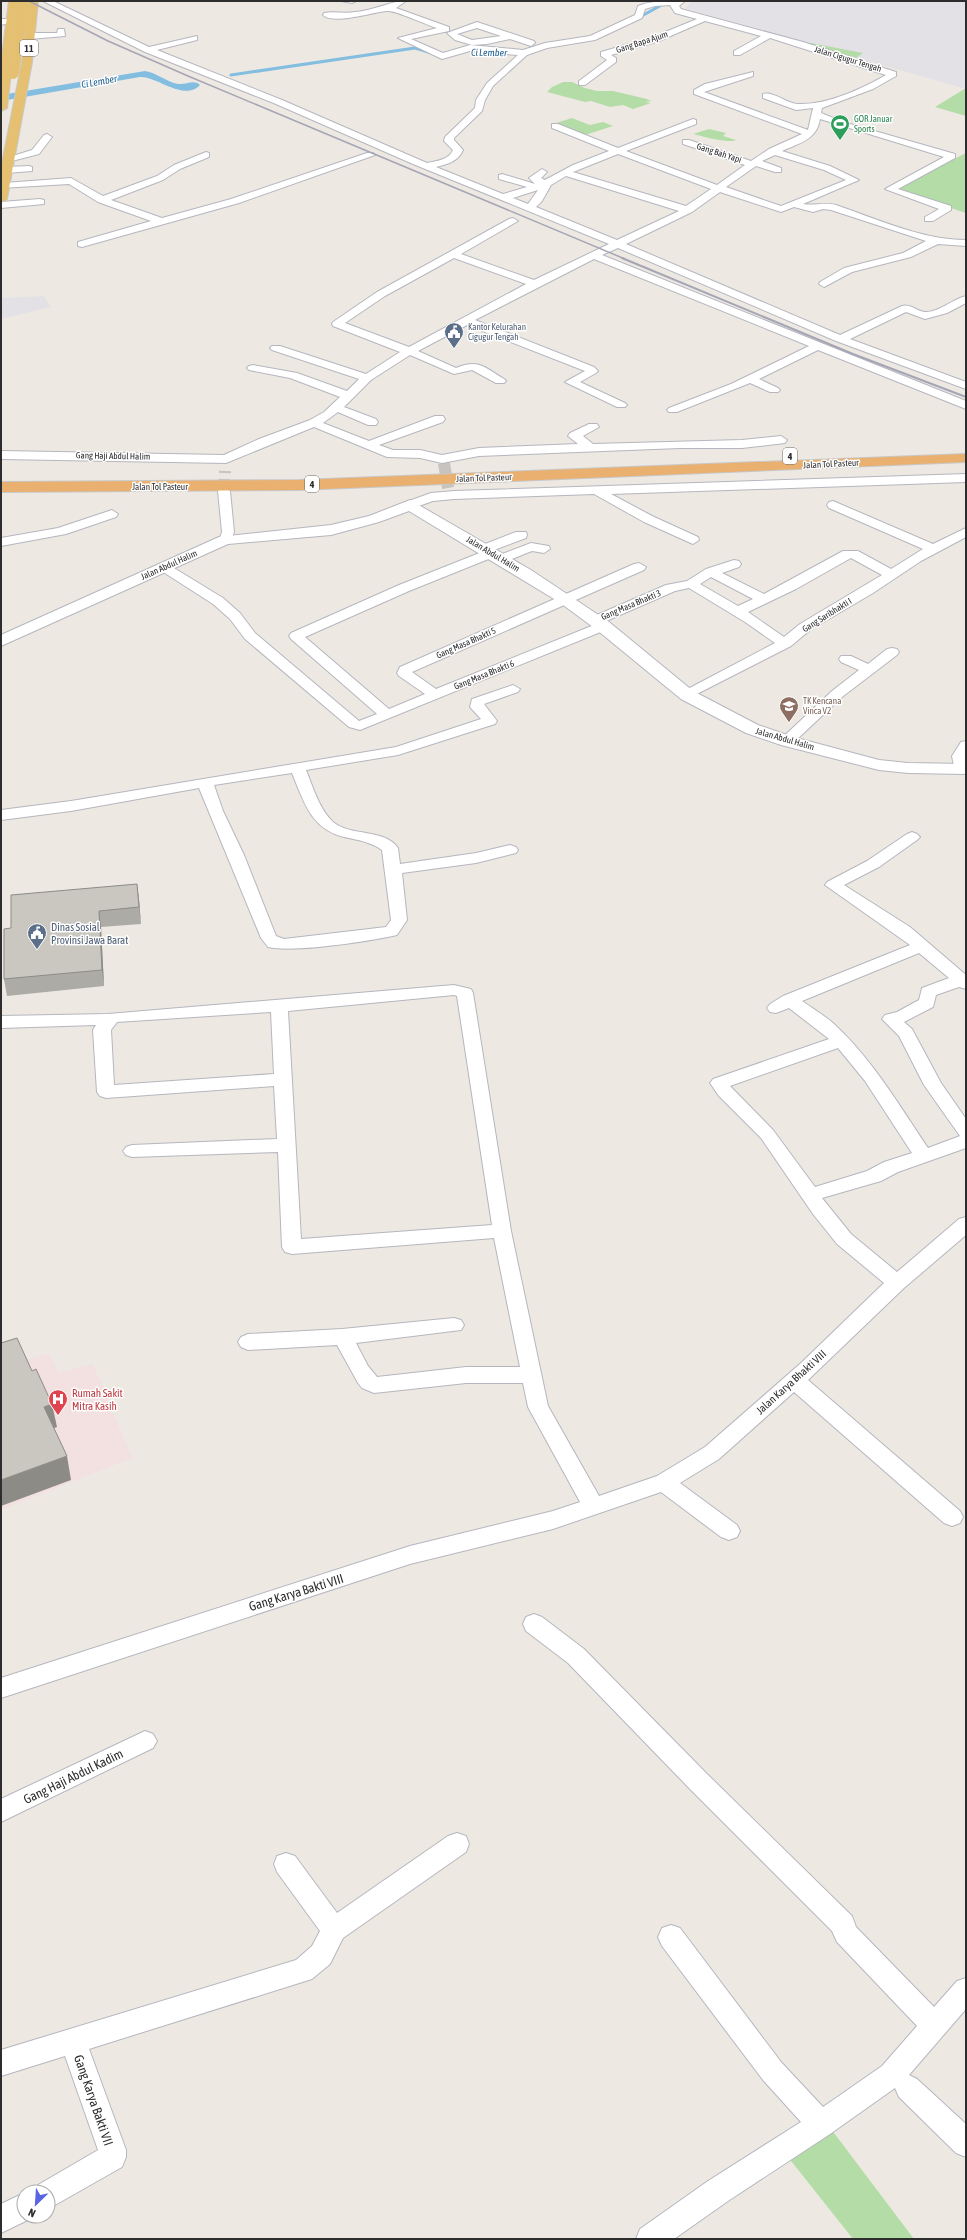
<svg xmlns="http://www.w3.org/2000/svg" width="967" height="2240" font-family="'Asap Condensed',sans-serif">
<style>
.industrial{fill:#e3e1e6}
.medical{fill:#f2e1e0}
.green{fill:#b3dca6}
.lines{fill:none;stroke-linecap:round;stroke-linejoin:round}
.stream{stroke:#83bee0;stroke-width:3}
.canal{fill:#83bee0;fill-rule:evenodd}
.minor-tunnel{stroke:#c7c3be;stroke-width:12;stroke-dasharray:12 6;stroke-linecap:butt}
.minor-casing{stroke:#b5b6bf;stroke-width:2}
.tertiary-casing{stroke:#b5b6bf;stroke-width:2}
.trunk-casing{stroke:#c8c8c8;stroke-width:2}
.motorway-casing{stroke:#c8c8c8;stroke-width:2}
.minor{fill:#fff;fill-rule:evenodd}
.tertiary{fill:#fff;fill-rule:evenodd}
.trunk{fill:#e5c071;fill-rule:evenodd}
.motorway{fill:#eab06f;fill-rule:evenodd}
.rail-far1{stroke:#a5a5b5;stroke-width:1.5}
.rail{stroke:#a5a5b5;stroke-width:2}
.trunk-bridge-casing{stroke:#c8c8c8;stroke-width:12;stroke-linecap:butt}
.trunk-bridge{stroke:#e5c071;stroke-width:12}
.wall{fill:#adaba5}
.shaded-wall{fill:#8d8b86}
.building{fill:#c9c7c0;stroke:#8d8b86}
.labels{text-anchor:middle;stroke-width:3;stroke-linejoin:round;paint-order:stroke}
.far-street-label{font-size:9px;fill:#2d2d2d;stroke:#fff}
.far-leisure-label{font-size:9px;fill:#27864d;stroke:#fff;text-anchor:start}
.far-service-label{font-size:9px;fill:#4e5e75;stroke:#fff;text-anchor:start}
.far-education-label{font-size:9px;fill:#785e54;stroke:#fff;text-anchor:start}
.shield{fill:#fff;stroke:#6c6c6c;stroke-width:1}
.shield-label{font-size:10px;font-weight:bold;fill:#2d2d2d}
.far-water-label{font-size:10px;font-style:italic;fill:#1f5e8f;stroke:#fff}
.service-label{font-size:11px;fill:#4e5e75;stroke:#fff;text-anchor:start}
.street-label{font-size:11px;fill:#2d2d2d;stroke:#fff}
.health-label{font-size:11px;fill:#be3a42;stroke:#fff;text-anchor:start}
.near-street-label{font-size:13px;fill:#2d2d2d;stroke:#fff}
</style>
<rect width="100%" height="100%" fill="#ede9e2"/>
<path class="industrial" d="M693,1H966V89L685,8Z
M44,296L51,307L1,319V298Z"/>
<path class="medical" d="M49,1353L58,1373L93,1364L132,1458L1,1510V1367Z"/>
<path class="green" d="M811,43L863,53L856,58L806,44Z
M563,82H572L585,88L597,91H613L647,99L651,101L645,102L651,103L633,109L623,105L610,107L591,101L585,102L547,92L552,87Z
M966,88V116L935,107Z
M572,118L590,125L603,122L613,126L585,135L553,124Z
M709,129L726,133L723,136L736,140C729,144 701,136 693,134Z
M966,153V213L899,191V187Z
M831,2129L914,2239H853L788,2157Z"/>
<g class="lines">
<path class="stream" d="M638,18L667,2
M231,75L415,48L435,54"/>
<path class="canal" d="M145,71C157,73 167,82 178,84C186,85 194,79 200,85C184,102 157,76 140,77L1,101V95Z"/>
<path class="minor-tunnel" d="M444,463L448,488
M224,491L225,471"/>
<g class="minor-casing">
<path id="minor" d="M43,1H53L149,47L197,36V40L157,50L282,100L427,163C436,161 449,160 453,150L444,141L445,137L475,108L476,100L487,83L518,55L470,51L442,59L398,38L437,28C427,25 395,10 387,11C373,12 334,25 323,15L324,13C334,11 345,14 355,12C373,11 390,1 406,1L396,8L449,27V31L411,39L443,53L470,45L523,50L545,43L590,36L635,15L638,6C653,0 669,1 685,1L679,6L681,9L803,42L896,72V76L873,89L822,108L821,113L843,122L955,154V158L898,189L951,206V210L933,221H925V217L939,209L885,189L944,157L820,119C817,140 799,143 782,151L830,166L859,180L803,204C814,206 824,202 836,205C877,219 922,240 966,240V246L938,244L911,257L852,272L824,287L819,284L820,282L844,268L903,253L926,241L831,210L823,209L813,212L794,207L781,212L720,192L692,212L626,244L840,335L902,306C911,303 918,313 927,312C941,311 953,299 966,296V303L947,313L925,319L906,312L850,339L966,382V389L836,341L618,248L602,255L966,401V409L818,350L759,379L778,388L780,390L778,392H770L750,383L677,412H669L667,410L669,408L731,384L809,346L594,259L475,320L594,367L598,371L596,373L580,382L625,403L627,405L625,407H617L565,382L585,371L467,325L418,351L456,368C478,358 486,368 504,379L506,381L504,383H496L472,370L454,374L410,355L371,380L344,407L376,419L378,422L376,425H368L338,412L323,423L369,441L435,416H443L445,419L443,422L379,445L393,450H420L442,455L479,448L578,444L568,436L570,433L589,424H597L599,427L583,436L593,444L742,440L781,436L787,440L785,443L742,448H680L479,456L442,463L420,458L387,457L314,427L226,463L1,459V451L224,455L259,439L310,420L324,412L340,397L290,378L249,370L247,368L249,366L253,365L297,373L347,391L359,379L272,350L270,348L272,346H280L366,374L400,352L333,326L332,324L333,322L377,292L509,219L513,218L518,221L461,254L534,280L609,244L413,164L276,104L145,52ZM670,5L675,13L697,19L653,37L601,52V56L607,60L579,81V85H585L616,62V58L611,55L659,41L705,21L761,36L734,51V55H740L770,38L886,75C861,89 828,105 798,104C787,104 774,91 763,94V98L796,110L813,108L808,130L704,92L753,76V72L705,84L694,90V94L802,134L769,149L751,161L689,140H683V144L745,165L717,185L626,151L696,124V120L693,119L618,148L558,124H552V128L609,151L573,165L545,180L541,178L547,172L542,169L529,178L535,184L502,174L499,175V179L527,187L503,194L436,167C447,164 458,162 463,150L454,140V138L482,111L485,100L493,86L527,55L547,48L595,40L642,18L645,9L655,6ZM618,154L711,189L686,206L573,172ZM775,155L824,170L846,180L781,206L726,187L756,166L775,172H781V168L762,161ZM566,176L679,211L617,240L536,207L542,201L551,185ZM538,190L528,204L513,198ZM454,258L526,284L409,347L345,323L385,296Z
M341,1H356L352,3Z
M1,19H12L16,21L1,25Z
M477,22L534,41L535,43L531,46L510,39L487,44L472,45L455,40L447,33ZM477,28L501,36L472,40L457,34Z
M58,29H64L65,36L30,39L26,36L30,33H57Z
M47,134L52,137L39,154L8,162L3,159L32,150L44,135Z
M206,152L209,153V157L180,169L163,180L111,200L162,218L231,199L367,153H373L375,155L239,203L82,247L78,246V242L151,221L98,202L69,184L1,188V184L4,183L71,178L103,196L157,176L174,165Z
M29,166L32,167V171L6,173L1,170L6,167Z
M40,199L44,200V204L1,208V202Z
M966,474V482L611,494L652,516L698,537L699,540L693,544L644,522L594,494L454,499L433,501L410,509L404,505L406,502L431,493L454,491Z
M224,487L230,491L234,532L230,543L225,544L219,540L222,532L218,491Z
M833,501L933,544L966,528V537L921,561L873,593L810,630L791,646L687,699L682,698L680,695L682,692L775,643L745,622L689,588L675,591L604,622L610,626L608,629L360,730L349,727L245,639L230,619L213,604L157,568L164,564L169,565L223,598L240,613L255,633L359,721L377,714L291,639L289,636L291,633L399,585L482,552L479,549L480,546L516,532H526L527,535L526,538L494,550L498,553L496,556L409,591L305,637L389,709L425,694L399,676L397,673L400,667L634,564L639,563L646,567L644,570L412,672L436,689L594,625L588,621L590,618L666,585L687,581L706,569L734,560L739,561L741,564L739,567L722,573L764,594L843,551H858L891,569L923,549L829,508L827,505L829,502ZM851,558L882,575L800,624L784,637L748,612L796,589ZM711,577L753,599L738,606L700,584Z
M112,510L118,514L116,517L66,534L1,546V538L58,528Z
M531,543L549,546L550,549L544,553L532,551L502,563L495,559L497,556Z
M892,648L897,649L899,652L897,655L842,697L792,744H782L780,741L782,738L832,691L859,670L841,662L839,659L841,656H851L868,664L887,649Z
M513,685L520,689L518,692L484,704L497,721L495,724L398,755L306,770C313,787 319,809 333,822C351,837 384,828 398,848L400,864L476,853L510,845L516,847L518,850L516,853L476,863L402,873L407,920L397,935C371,941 293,953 268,947L261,938L199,788L71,811L1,820V810L71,801L396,747L481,719L470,707L472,699ZM292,773C304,802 311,829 344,837C358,840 371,842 382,850L391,920L386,927L284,939L276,936L244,855L223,811L214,785Z
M966,741V770L960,772L955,771L952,756L961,742Z
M912,832L917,834L920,837L917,840L879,867L844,885L910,927L966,975V989L959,987L936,995L933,1007L904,1022L912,1029L941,1083L966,1119V1148L898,1172L881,1181L822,1198L851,1234L897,1272L959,1219L966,1217V1235L904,1288L808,1380L960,1511L963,1517L960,1523L952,1526L944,1523L794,1392L719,1459L680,1483L737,1525L740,1531L737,1537L729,1540L721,1537L661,1492L553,1529L410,1564L1,1698V1678L410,1546L553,1511L580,1502L528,1407L523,1383H466L374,1393L362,1388L358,1383L337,1345L248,1350L241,1347L238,1342L241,1337L248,1334L342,1329L454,1318L461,1320L464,1325L461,1330L356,1343L368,1366L377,1377L466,1367H520L494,1238L292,1254L285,1252L282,1247L278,1152L132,1157L126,1155L123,1151L126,1147L132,1145L277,1139L274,1086L106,1098L100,1096L97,1092L93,1030L96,1025L1,1028V1016L108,1014L454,985L471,989L473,993L511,1231L548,1406L599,1496L657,1476L705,1447L801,1363L884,1283L837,1244L813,1214L761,1138L719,1096L710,1083L713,1079L829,1039L789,1008L776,1013L770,1012L767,1008L770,1004L783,996L910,945L825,885L827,882L867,861L907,834ZM919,953L949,978L922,988L919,1000L897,1012L885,1015L882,1019L899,1036L924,1085L960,1136L928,1148C899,1105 872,1059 834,1024C824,1015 812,1008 802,1001ZM454,995L457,996L492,1225L301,1239L288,1011ZM271,1012L274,1074L114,1085L111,1030L117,1022ZM838,1048L865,1081L912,1153L884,1162L867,1171L815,1187L773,1130L730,1086Z
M534,1614L542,1617L584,1649L706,1773L852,1916L856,1927L934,2007L957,1981L966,1978V2009L909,2075L917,2079L966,2124V2157L956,2153L899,2097L895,2088L830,2134L728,2201L674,2239H636L640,2229L708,2181L801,2122L763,2080L662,1946L658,1937L662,1928L671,1925L680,1928L781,2062L823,2107L882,2066L917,2026L837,1942L832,1931L690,1789L568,1663L526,1631L523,1624L526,1617Z
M145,1731L153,1734L157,1741L153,1748L1,1822V1799Z
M457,1833L466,1836L469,1844L466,1852L343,1938L330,1964L312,1979L89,2049L126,2150V2157L122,2167L48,2209V2192H36L38,2185L98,2150L65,2056L1,2076V2050L296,1960L312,1946L320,1931L277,1872L274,1864L277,1856L286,1853L295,1856L337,1913L448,1836Z
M24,2193V2216L34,2217L1,2233V2204Z"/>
</g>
<g class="tertiary-casing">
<path id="tertiary" d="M410,500L531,570L609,622L693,691L758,725L793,737L879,760L908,763L966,764V774L908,773L879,770L781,745L746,733L681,699L597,630L559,602L409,511L379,522L331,535L228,544L1,646V635L219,537L331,525L369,516Z"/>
</g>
<g class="trunk-casing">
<path id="trunk" d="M9,1H19L7,108L1,111V64Z
M28,1H38L32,62L7,199L1,203V168L22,62Z"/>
</g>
<g class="motorway-casing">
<path id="motorway" d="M966,454V462L299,490L1,492V482L299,480Z"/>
</g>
<use href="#minor" class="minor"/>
<use href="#tertiary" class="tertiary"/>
<use href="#trunk" class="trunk"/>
<use href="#motorway" class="motorway"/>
<path class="rail-far1" d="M29,1L108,41L188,76L625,259"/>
<path class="rail" d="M622,258L853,354L966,397"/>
<g class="trunk-bridge-casing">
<path id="trunk-bridge" d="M13,73L23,1"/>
</g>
<use href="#trunk-bridge" class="trunk-bridge"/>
</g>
<path class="wall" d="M137,884L139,900L141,924L101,927L104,986L7,996L4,979L11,928Z"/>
<path class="shaded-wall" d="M137,884L139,900L141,924L139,907Z
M99,911L101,927L104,986L102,970Z
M52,1404L57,1427L49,1430L44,1407Z
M67,1456L71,1480L1,1506V1480Z"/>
<path class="building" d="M137,884L139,907L99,911L102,970L4,979V929L11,928V895Z
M17,1338L32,1371L36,1369L52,1404L44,1407L67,1456L1,1480V1343Z"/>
<defs>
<g id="stadium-pin" transform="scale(1)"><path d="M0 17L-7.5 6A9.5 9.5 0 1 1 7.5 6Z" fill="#2e9e5b" stroke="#fff"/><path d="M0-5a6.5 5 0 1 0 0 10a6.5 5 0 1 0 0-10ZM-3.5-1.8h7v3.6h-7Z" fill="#fff"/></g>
<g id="civic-pin" transform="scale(1)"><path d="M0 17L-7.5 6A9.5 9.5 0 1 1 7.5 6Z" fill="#5c6f8a" stroke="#fff"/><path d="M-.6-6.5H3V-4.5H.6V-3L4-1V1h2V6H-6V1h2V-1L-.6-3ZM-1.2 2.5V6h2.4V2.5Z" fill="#fff"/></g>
<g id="school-pin" transform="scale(1)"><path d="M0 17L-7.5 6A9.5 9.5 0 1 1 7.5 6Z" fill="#8d6e63" stroke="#fff"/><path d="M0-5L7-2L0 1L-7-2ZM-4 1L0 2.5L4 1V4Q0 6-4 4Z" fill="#fff"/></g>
<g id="hospital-pin" transform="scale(1)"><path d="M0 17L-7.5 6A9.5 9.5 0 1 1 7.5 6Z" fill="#e0444e" stroke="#fff"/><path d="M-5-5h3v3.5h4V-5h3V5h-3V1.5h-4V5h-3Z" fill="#fff"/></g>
</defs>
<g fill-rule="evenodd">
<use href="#stadium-pin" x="840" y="124"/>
<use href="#civic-pin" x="454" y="332"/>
<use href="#school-pin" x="789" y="706"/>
<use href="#civic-pin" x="37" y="933"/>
<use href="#hospital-pin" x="58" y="1399"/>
</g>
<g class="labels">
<g class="far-street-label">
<text transform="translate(642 42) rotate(-18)" y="3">Gang Bapa Ajum</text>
<text transform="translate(848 59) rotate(17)" y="3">Jalan Cigugur Tengah</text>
<text transform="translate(719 153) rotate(18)" y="3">Gang Bah Yapi</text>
<text transform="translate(113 456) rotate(1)" y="3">Gang Haji Abdul Halim</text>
<text transform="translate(831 464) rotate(-3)" y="3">Jalan Tol Pasteur</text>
<text transform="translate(484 478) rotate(-2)" y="3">Jalan Tol Pasteur</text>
<text x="160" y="490">Jalan Tol Pasteur</text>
<text transform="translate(493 554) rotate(31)" y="3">Jalan Abdul Halim</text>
<text transform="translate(169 565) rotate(-24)" y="3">Jalan Abdul Halim</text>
<text transform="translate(631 605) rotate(-23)" y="3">Gang Masa Bhakti 3</text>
<text transform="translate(827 615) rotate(-32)" y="3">Gang Saribhakti I</text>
<text transform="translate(466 643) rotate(-24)" y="3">Gang Masa Bhakti 5</text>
<text transform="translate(484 675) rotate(-22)" y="3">Gang Masa Bhakti 6</text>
<text transform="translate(785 739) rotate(16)" y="3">Jalan Abdul Halim</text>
</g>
<g class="far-leisure-label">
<text x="854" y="122">GOR Januar<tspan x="854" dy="10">Sports</tspan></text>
</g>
<g class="far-service-label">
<text x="468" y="330">Kantor Kelurahan<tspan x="468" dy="10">Cigugur Tengah</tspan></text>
</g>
<g class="far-education-label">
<text x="803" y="704">TK Kencana<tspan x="803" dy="10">Vinca V2</tspan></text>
</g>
<g class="shield">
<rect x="20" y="40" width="18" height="16" rx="3"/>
<rect x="783" y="448" width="14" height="16" rx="3"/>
<rect x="305" y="476" width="14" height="16" rx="3"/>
</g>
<g class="shield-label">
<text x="29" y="52">11</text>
<text x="790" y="460">4</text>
<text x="312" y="488">4</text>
</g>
<g class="far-water-label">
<text transform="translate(489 52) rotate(1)" y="4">Ci Lember</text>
<text transform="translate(99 81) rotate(-10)" y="4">Ci Lember</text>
</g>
<g class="service-label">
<text x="51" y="931">Dinas Sosial<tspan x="51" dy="13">Provinsi Jawa Barat</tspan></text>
</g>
<g class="street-label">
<text transform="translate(791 1382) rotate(-42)" y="4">Jalan Karya Bhakti VIII</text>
</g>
<g class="health-label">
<text x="72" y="1397">Rumah Sakit<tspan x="72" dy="13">Mitra Kasih</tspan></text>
</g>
<g class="near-street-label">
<text transform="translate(296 1592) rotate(-17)" y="5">Gang Karya Bakti VIII</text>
<text transform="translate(73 1776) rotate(-26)" y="5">Gang Haji Abdul Kadim</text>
<text transform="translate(94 2100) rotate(71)" y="5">Gang Karya Bakti VII</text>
</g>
</g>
<rect width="967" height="2240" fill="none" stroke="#2d2d2d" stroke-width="4"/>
<g transform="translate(36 2204) rotate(205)"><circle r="19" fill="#ffffff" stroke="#ababab"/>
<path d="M0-3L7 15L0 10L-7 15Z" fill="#5764e4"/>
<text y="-6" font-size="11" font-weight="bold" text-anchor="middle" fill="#2d2d2d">N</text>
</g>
</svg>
